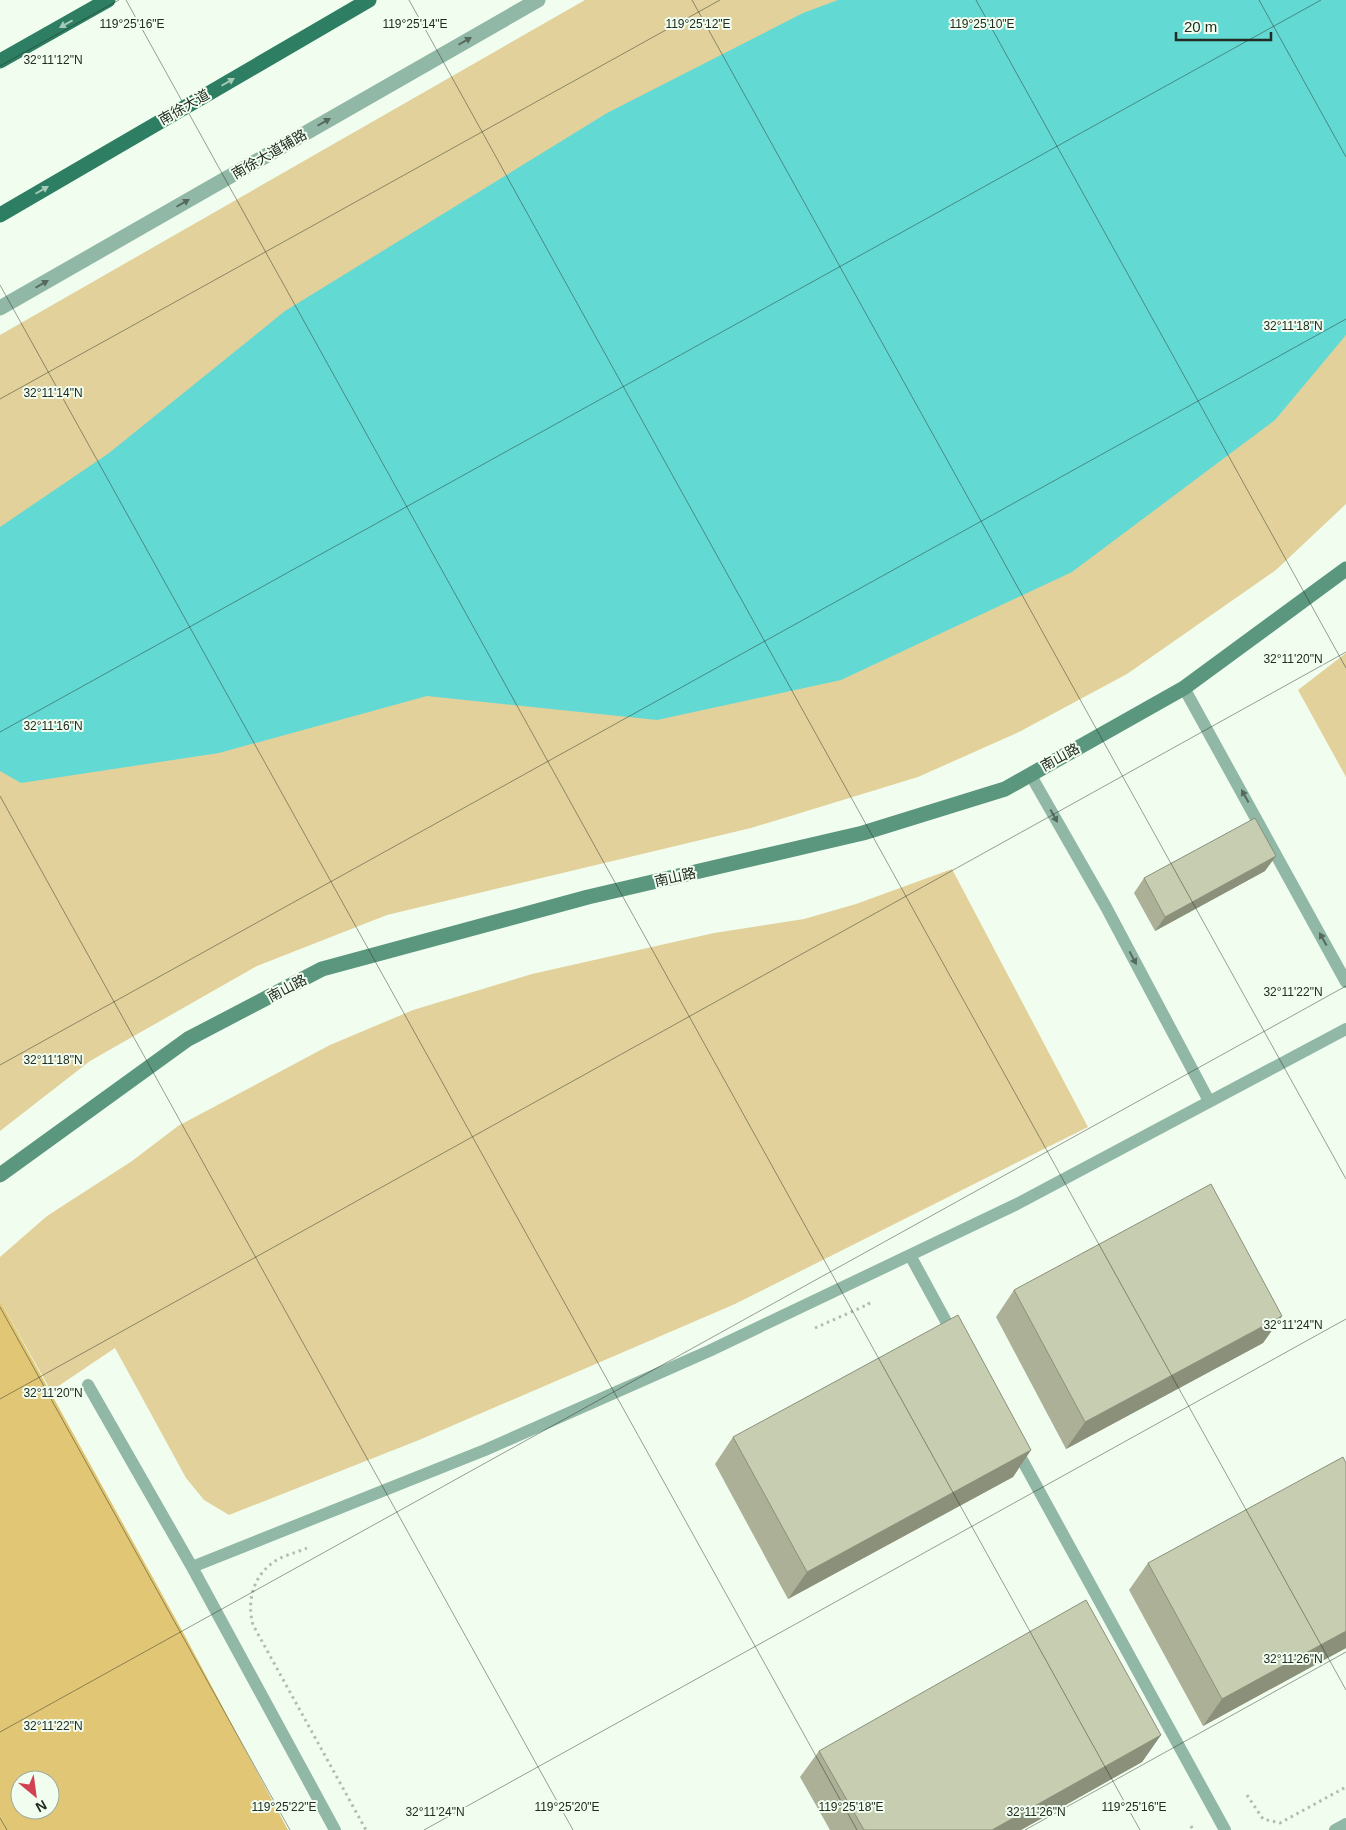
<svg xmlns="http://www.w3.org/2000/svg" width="1346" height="1830" font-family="Helvetica,'Noto Sans SC',sans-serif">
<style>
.green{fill:#e2d19b}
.forest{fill:#e1c775;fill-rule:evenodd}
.water{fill:#63d9d4}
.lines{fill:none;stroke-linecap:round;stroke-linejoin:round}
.path{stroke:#b2bdb0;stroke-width:3;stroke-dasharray:2.5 4;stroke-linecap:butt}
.lane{stroke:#91b7a6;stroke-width:12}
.street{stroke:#91b7a6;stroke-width:15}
.secondary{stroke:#5b967e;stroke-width:15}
.primary{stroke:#2d7e62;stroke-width:15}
.wall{fill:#abb097}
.shaded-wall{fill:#8b907b}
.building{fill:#c7cdb0;stroke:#8b907b}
.oneway{fill:#a3cbb7}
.oneway2{fill:#546a5d}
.ticks{fill:none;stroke:#232b22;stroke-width:1;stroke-opacity:0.45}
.labels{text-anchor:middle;stroke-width:4;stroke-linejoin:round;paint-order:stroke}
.street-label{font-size:14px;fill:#232b22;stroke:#f1feef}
.ticks-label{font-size:12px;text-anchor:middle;fill:#232b22;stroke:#f1feef;stroke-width:4;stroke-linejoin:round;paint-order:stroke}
</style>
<rect width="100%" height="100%" fill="#f1feef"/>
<path class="green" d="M585,0H1346V504L1276,570L1127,674L1019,732L918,777L751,828L387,915L257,966L90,1061L0,1131V335Z
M1346,653V777L1298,690Z
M952,869L1088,1127L735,1304L419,1440L229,1515L204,1500L186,1478L115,1348L51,1391L0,1301V1257L47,1216L132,1161L178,1126L330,1045L413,1010L532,974L714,933L804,919L856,904Z"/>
<path class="forest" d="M0,1301L184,1634L288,1830H0ZM20,1780H50V1810H20Z"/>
<path class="water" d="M838,0H1346V335L1275,420L1072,572L841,680L657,720L427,696L219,753L21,783L0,771V527L109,453L285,311L607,113L803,13Z"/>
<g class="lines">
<path class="path" d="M815,1328L869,1304L867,1300
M307,1548C296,1553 280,1556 271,1564C252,1579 247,1603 253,1625L366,1830
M1247,1795L1263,1819L1280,1823L1346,1787
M1191,1826L1193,1830"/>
<path class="lane" d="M1184,688L1346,982
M1030,774L1106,907L1209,1101
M911,1257L954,1336
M88,1385L192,1567L335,1830
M1015,1447L1225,1830
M192,1567L485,1450L709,1351L1017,1204L1346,1029
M1335,1830L1346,1824"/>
<path class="street" d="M0,308L538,0"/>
<path class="secondary" d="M0,1175L188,1039L322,969L588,897L863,833L1005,789L1184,688L1346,569"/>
<path class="primary" d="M0,61L108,0
M0,215L369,0"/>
</g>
<path class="wall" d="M1265,871L1155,931L1134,893L1144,878Z
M1014,1290L1282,1316L1263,1343L1066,1449L996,1317Z
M733,1437L1031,1450L1013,1477L788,1599L715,1464Z
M1148,1563L1346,1648L1203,1726L1129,1590Z
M1161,1735L1142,1762L1021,1830H830L800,1777L819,1751Z"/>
<path class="shaded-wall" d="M1276,856L1265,871L1155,931L1165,917Z
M1282,1316L1263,1343L1066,1449L1085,1422Z
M1031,1450L1013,1477L788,1599L807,1572Z
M1346,1631V1648L1203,1726L1222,1699Z
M1161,1735L1142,1762L1021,1830H992Z"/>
<path class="building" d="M1255,818L1276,856L1165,917L1144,878Z
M1211,1184L1282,1316L1085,1422L1014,1290Z
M958,1315L1031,1450L807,1572L733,1437Z
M1343,1457L1346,1463V1631L1222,1699L1148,1563Z
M1086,1600L1161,1735L992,1830H864L819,1751Z"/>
<defs><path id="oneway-solid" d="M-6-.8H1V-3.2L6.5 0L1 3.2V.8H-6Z" transform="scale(1.25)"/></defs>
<g class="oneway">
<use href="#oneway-solid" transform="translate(66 24) rotate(151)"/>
<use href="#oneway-solid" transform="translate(228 82) rotate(-30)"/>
<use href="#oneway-solid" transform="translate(42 190) rotate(-30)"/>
</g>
<g class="oneway2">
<use href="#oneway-solid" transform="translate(465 41) rotate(-30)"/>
<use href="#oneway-solid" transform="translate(324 122) rotate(-30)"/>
<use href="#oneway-solid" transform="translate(183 203) rotate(-30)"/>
<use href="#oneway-solid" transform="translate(42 284) rotate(-30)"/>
<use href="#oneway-solid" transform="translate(1245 796) rotate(-119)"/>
<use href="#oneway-solid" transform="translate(1054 816) rotate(61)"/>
<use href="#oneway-solid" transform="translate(1323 939) rotate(-119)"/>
<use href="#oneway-solid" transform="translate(1133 958) rotate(62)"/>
</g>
<path class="ticks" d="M126,0L1140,1830M409,0L1346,1690M692,0L1346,1179M976,0L1346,668M1259,0L1346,157M0,66L119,0M0,285L857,1830M0,399L720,0M0,732L1321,0M0,796L573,1830M0,1065L1346,319M0,1307L290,1830M0,1399L1346,652M0,1732L1346,986M0,1818L7,1830M424,1830L1346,1319M1025,1830L1346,1652"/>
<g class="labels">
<g class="street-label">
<text transform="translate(184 107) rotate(-30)" y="5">南徐大道</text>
<text transform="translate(269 154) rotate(-30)" y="5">南徐大道辅路</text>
<text transform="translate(1060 757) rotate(-29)" y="5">南山路</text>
<text transform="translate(675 877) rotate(-13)" y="5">南山路</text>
<text transform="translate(287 988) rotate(-28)" y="5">南山路</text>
</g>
</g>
<g class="ticks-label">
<text x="132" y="28">119°25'16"E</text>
<text x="415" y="28">119°25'14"E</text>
<text x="698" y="28">119°25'12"E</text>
<text x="982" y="28">119°25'10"E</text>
<text x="53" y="64">32°11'12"N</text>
<text x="1293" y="330">32°11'18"N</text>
<text x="53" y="397">32°11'14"N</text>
<text x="1293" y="663">32°11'20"N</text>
<text x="53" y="730">32°11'16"N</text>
<text x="1293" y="996">32°11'22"N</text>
<text x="53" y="1064">32°11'18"N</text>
<text x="1293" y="1329">32°11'24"N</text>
<text x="53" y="1397">32°11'20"N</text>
<text x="1293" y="1663">32°11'26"N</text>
<text x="53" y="1730">32°11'22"N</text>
<text x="284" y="1811">119°25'22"E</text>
<text x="567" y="1811">119°25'20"E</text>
<text x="851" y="1811">119°25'18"E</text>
<text x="1134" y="1811">119°25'16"E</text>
<text x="435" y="1816">32°11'24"N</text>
<text x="1036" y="1816">32°11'26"N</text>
</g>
<g transform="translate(35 1795) rotate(151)"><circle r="24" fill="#f1feef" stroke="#9faa9d"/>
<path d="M0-4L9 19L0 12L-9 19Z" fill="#d24151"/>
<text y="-8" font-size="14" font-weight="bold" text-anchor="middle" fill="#232b22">N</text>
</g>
<path d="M1176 32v8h95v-8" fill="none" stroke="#232b22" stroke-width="2.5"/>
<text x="1184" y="32" font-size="15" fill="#232b22" stroke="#f1feef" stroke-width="4" paint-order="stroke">20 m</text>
</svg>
